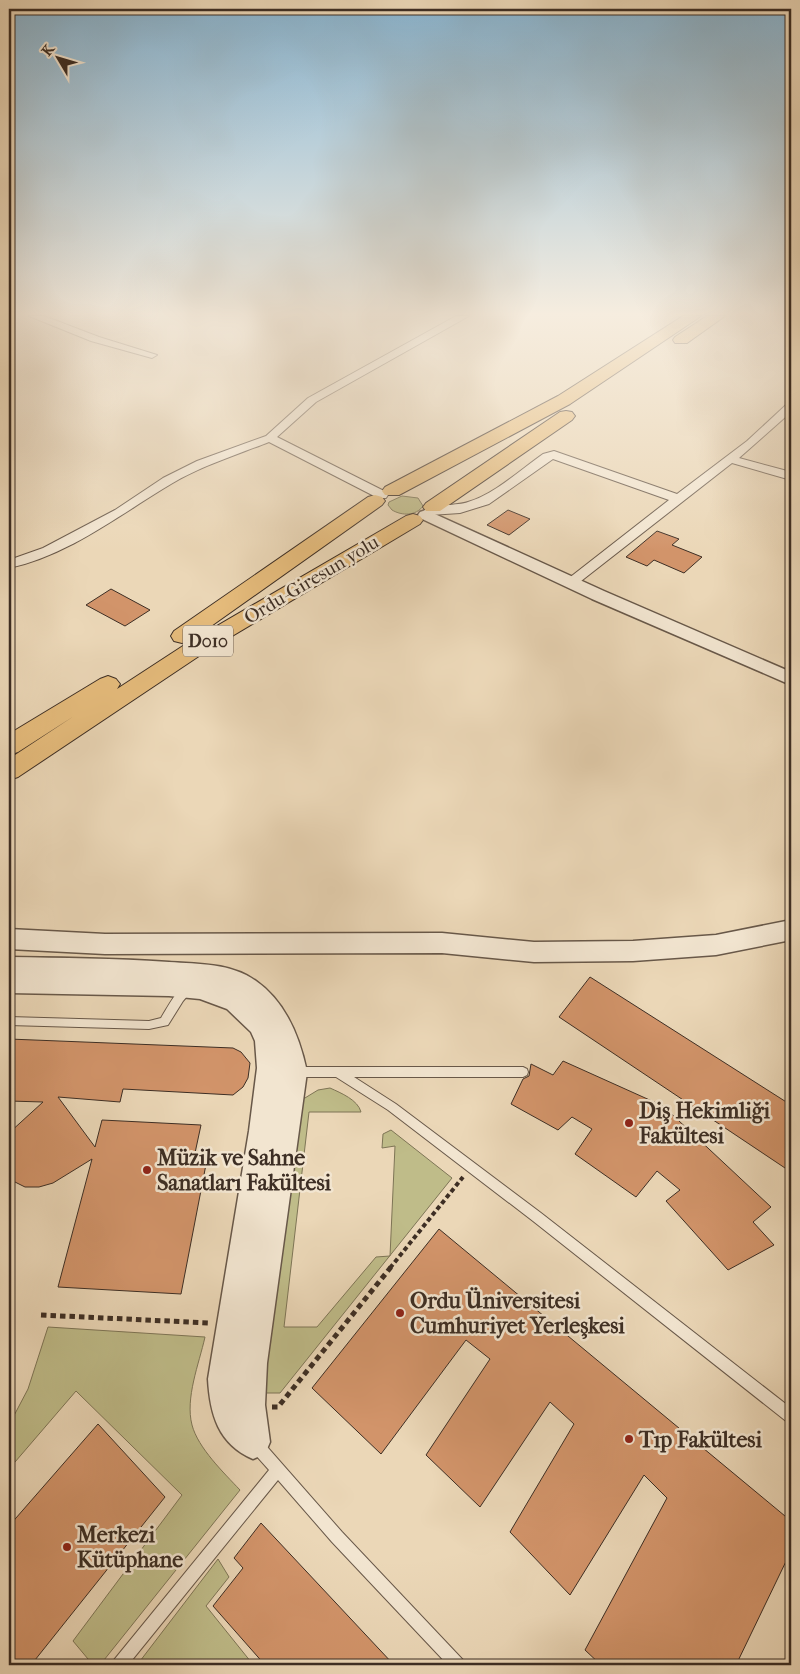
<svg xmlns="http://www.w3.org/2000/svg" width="800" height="1674" font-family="'IM FELL French Canon',serif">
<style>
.green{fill:#bfbc89;stroke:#7e7556}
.building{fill:#d2946a;stroke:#3d2e24}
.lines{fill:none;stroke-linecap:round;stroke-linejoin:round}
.service-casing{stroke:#685849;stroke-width:2}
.minor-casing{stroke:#685849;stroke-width:2}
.tertiary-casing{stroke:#685849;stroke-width:3}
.trunk-casing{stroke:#3d2e24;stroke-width:2}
.path-far1{stroke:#3d2e24;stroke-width:4;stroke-dasharray:4.5 3;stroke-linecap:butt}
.path{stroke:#3d2e24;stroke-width:5;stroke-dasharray:5.5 4;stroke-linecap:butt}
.service{fill:#f2e5d0;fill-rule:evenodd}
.minor{fill:#f2e5d0;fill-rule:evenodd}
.tertiary{fill:#f2e5d0;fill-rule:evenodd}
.trunk{fill:#e6bc7c;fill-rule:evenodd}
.poi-dot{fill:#8f2418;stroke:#f2e5d0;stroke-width:2}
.labels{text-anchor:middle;stroke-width:5;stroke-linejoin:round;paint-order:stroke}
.shield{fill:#f2e5d0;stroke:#736558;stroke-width:1}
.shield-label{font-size:18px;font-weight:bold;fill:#3d2e24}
.street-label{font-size:19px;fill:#3d2e24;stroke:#f2e5d0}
.near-poi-label{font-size:22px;font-weight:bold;fill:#3d2e24;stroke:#f2e5d0;text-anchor:start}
</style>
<rect width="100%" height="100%" fill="#ebd7b7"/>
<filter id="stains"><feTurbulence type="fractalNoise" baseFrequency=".004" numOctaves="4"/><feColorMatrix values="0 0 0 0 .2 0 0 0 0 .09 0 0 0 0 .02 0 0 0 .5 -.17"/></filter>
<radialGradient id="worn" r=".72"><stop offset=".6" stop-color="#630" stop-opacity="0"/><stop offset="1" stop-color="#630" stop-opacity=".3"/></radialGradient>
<path class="green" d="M402,496L418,498L423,506C416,516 402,516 392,510L388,505L389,502Z
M330,1088C341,1093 358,1100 361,1112H309L284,1327H317L376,1257L390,1256L395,1146L382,1148L383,1134L391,1130L452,1178L280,1393H262L300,1101L318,1090Z
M48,1327L205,1337C199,1364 185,1398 192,1425C198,1448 224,1473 240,1490L100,1665H93L73,1641L182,1495L76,1391L9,1469V1425L28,1389Z
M218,1559L229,1577L206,1606L251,1662L250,1665H137Z"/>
<path class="building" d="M508,510L530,519L509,535L487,525Z
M657,531L679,539L672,545L702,557L684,573L654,560L647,566L626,557Z
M111,589L150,610L125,626L86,605Z
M590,977L791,1105V1172L559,1017Z
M9,1039L233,1048L241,1052L250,1063L248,1078L243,1087L233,1095L123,1089L120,1102L58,1097L95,1147L102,1120L201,1125L195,1153L208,1154L181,1294L58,1287L92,1159L53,1183L39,1187H25L9,1179V1133L43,1102L9,1101Z
M563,1061L663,1106L771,1207L753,1222L774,1245L728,1270L666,1201L680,1190L657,1171L636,1197L575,1154L592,1129L572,1117L558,1130L511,1104L523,1079L529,1076L531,1064L553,1075Z
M439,1229L791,1521V1551L736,1665H601L585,1650L667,1498L644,1475L570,1595L510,1532L574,1424L550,1402L480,1507L426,1455L490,1359L466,1340L381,1454L312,1388Z
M98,1424L165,1497L31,1665H9V1526Z
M261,1523L394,1665H265L213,1606L243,1568L234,1558Z"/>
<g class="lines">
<g class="service-casing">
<path id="service" d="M189,984L192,985L194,988L183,1001L168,1025L149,1029L9,1025V1017L149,1021L161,1018C168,1007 176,989 189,984Z
M296,1067H523L527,1069L528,1072L527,1075L523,1077H354L396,1104L541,1213L791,1408V1422L786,1421L533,1221L388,1110L336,1077H296L292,1075L291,1072L292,1069Z
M257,1439L262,1441L342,1532L463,1660L465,1665H448L332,1542L278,1480L128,1665H112L114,1660L269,1470L252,1451L250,1446L252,1441Z"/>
</g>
<g class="minor-casing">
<path id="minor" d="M29,316H44L99,337L157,355L152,358L91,341Z
M456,316H469L316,402L277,437L386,492L388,495L386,498H378L269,442C236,455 201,466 171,484C119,515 69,555 9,568V560L43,548L115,510L163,478L197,461L266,436L308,398Z
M791,403V412L739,458L791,472V480L732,463L576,585H566L564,582L669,500L553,459L489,504L460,513L430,515L424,511C430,504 458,506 468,502C495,494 520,470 543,454L554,451L677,494L747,441L787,404Z"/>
</g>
<g class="tertiary-casing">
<path id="tertiary" d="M426,510L604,591L791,672V685L592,599L420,518L418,515L420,512Z
M791,920V940L716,955L633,961L534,962L442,953L105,954L9,949V929L105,934L442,933L534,942L633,941L716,935Z
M9,957C62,958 115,958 169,962C199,964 231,963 256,981C286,1002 300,1038 307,1072L267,1363L265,1405L270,1442L265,1454L253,1459C218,1444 210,1414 208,1379L249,1131L257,1068L255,1041L251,1032L227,1009L200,999L169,996L9,993Z"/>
</g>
<g class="trunk-casing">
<path id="trunk" d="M683,316H701L570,404L399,495H385L382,491L385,487L558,396Z
M707,316H725L687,343H675L673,340L675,337Z
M566,411L572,412L575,416L572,420L440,511H426L423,507L426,503L560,412Z
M375,495L382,497L385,501L382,505L190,641L182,643L174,641L171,636L174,631L368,497Z
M413,514L420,516L423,520L420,524L202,654L18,777L9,780V759L74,716L18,752L9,755V734L100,679L108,676L116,679L120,684L117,689L186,644L406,516Z"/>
</g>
<path class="path-far1" d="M390,1268L463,1177"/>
<path class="path" d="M41,1315L210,1323
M272,1407H278L391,1267"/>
<use href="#service" class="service"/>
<use href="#minor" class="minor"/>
<use href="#tertiary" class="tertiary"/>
<use href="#trunk" class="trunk"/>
</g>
<linearGradient id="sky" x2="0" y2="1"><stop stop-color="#88b6d4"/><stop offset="0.57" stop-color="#f6eddf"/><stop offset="1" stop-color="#f6eddf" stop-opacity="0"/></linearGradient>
<rect width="800" height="551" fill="url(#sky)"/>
<g class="poi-dot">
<circle cx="629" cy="1123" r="5"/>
<circle cx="147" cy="1170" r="5"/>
<circle cx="400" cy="1313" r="5"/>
<circle cx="629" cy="1439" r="5"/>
<circle cx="67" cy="1547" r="5"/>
</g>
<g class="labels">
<rect class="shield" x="183" y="625.5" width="50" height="31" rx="4"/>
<g class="shield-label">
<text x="208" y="647">D010</text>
</g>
<g class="street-label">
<text transform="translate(311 579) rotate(-31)" y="7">Ordu-Giresun yolu</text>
</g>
<g class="near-poi-label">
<text x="639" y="1118">Diş Hekimliği<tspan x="639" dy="25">Fakültesi</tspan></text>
<text x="157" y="1165">Müzik ve Sahne<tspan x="157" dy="25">Sanatları Fakültesi</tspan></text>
<text x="410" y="1308">Ordu Üniversitesi<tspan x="410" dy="25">Cumhuriyet Yerleşkesi</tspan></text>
<text x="639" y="1447">Tıp Fakültesi</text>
<text x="77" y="1542">Merkezi<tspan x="77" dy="25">Kütüphane</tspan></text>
</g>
</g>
<rect width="800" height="1674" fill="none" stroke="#ebd7b7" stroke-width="30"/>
<rect x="10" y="10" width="780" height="1654" fill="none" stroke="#3d2e24" stroke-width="2.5"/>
<rect x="15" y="15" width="770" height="1644" fill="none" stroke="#3d2e24"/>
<g transform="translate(58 58) rotate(308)" stroke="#f2e5d0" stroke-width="4" paint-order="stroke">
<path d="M0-4L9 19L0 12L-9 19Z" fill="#3d2e24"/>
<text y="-8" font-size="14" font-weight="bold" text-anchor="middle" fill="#3d2e24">K</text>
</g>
<rect width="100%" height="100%" filter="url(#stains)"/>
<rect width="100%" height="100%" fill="url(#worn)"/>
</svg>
